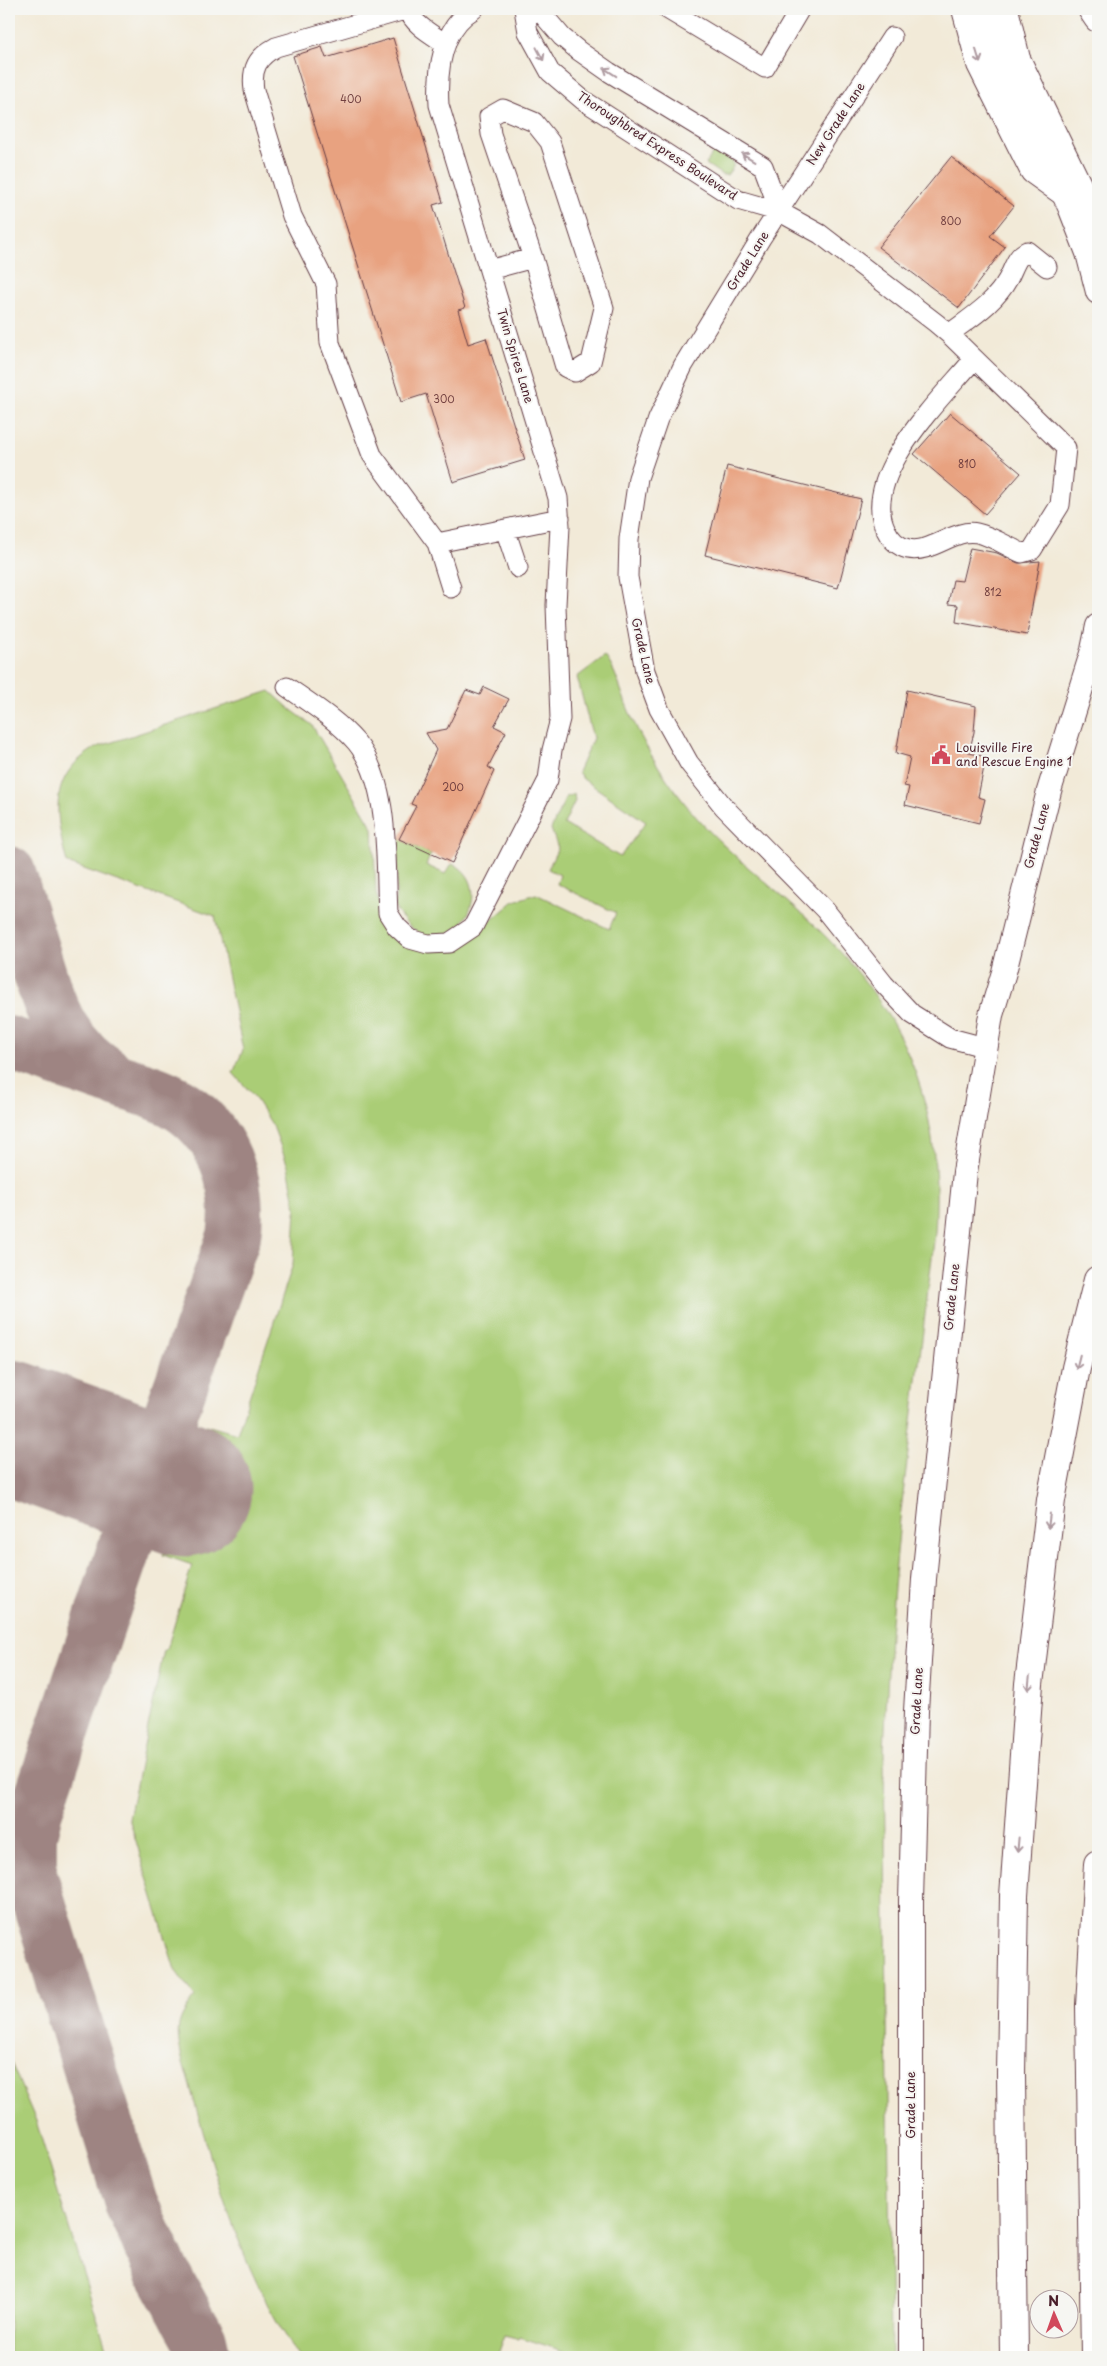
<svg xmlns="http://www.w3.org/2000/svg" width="1107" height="2366" font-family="'Playpen Sans',sans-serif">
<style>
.green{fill:#aacd76;stroke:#7a7650}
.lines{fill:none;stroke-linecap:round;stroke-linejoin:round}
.taxiway{stroke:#9e8482;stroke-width:54}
.runway{stroke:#9e8482;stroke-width:135}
.building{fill:#e8a280}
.minor-casing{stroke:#633d45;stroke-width:21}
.major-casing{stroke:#633d45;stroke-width:26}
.highway-casing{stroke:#633d45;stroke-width:30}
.minor{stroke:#fff;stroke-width:19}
.major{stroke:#fff;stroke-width:24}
.highway{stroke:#fff;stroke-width:28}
.oneway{stroke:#ae9aa0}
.labels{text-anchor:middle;stroke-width:4;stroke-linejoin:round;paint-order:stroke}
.number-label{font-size:10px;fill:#724040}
.street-label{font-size:12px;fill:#4a1f2b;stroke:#f6f6f2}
.poi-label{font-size:12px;fill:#4a1f2b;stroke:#f6f6f2;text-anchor:start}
</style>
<rect width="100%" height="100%" fill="#f6f6f2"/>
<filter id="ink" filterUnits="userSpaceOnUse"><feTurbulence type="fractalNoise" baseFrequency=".02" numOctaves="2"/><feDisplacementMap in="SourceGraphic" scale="10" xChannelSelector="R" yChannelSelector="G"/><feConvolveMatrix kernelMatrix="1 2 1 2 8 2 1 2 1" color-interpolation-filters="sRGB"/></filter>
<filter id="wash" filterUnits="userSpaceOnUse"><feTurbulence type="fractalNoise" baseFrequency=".0096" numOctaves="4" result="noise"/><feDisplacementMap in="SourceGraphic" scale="20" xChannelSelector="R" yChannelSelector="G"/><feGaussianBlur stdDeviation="1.12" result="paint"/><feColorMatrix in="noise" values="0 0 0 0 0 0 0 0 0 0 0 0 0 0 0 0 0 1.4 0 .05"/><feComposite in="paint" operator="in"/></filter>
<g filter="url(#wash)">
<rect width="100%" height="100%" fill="#f2ead8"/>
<path class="green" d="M714,151L733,161V167L727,175H722L706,164Z
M605,656C617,672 621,693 629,711C643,744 661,773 683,801C716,844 761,877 801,913C902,1004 944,1099 935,1233L900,1519L890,1634L884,1750L891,2357H582L520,2337L519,2339L505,2335L497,2357H300C238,2272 212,2160 182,2059C176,2029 175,2022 195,1997L175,1970L129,1818L164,1650L167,1649L192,1565L163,1555L206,1425L237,1434L293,1264L296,1208L288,1166L273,1126L253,1095L233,1073L243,1050L215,916L67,863C55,815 47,775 97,747L270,691L290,709L312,725L373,828L376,893L381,910L394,936L469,939L514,901L536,894L609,929L616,913L557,884L560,875L548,869L558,848L551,829L566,797L574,794L575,801L564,824L620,857L646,822L583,779L578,772L593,738L577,677Z
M399,839L431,854L426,865L445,874L451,865L454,864C505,892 441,982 395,908Z
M9,2058L36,2121L109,2357H9Z"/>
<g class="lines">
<path class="taxiway" d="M9,873C17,900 26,928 34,955C49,1005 60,1043 107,1073
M9,1043C41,1055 74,1066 106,1077C129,1085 154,1090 175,1102C223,1130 242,1183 234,1236L149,1475L36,1811L30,1836V1877
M20,1841L131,2203L163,2273L200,2339L204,2357"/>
<path class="runway" d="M9,1427L184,1489"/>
</g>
<g id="blocks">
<path class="building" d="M393,38L443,202L433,205L465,308L458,310L468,344L486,338L525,460L453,482L426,394L401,402L293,56L322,47L326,58Z
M951,157L1014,206L990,236L1005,247L959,308L878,247Z
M950,413L1021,473L985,514L914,454Z
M727,466L861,499L838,588L705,555Z
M970,548L997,553L1018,563L1040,561L1027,635L956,622L958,605L948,604L953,580L962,581Z
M484,687L509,699L494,726L506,732L488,767L494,771L452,863L399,839L416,806L411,804L436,750L426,733L447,729L466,690L480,695Z
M907,690L976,706L974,732L969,753L986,757L978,797L985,799L979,823L905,805L909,787L904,786L910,757L896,753Z"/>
</g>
</g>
<g filter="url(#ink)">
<use href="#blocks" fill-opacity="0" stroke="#633d45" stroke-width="1"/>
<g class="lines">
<g class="minor-casing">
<path id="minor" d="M408,9L276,47C257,57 251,69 254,90L292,216L326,284L330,343L372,455L437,543L560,518
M408,9C413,25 433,35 446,44
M524,9L528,32L550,72L583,100L738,200L780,212L820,234L936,323L949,334L1066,448L1060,505L1032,550L1022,553C1008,547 992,536 977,533C954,528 932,554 908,549C897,546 891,540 886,530C859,476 942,398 974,359
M538,9L562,37L579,51L609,72L763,166L780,212
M667,9L765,68L800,9
M892,37L761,238L683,366L658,419L638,478L629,539L628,577L645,671L659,709L689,763L724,807L825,910L884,984L912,1014L950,1038L984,1047
M489,270L533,258L565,367L575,372L591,362L604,308L550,142L534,122L503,109L489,117L491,134L533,258
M949,334C970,318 995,303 1008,279C1014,268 1016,256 1027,251L1047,267
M505,529L518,568
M437,543L451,588
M287,687C311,704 337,720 356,742C391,784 385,862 388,913L397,927L410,939L428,944L449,943L473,927L548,780L552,750L560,719L556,605L560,526L558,498L439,105C437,72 441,28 474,9"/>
</g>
<g class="major-casing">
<path id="major" d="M989,9L997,53L1070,207L1088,253L1098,292
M911,2357V1901L916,1711L924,1579L965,1172L991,1015L1004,972L1049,791L1093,650L1098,626"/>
</g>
<g class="highway-casing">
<path id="highway" d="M966,9L981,64L1034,170L1062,190
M1004,9L1016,59L1088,207L1098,235
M1092,9L1098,18
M1014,2357L1011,2074L1014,1896L1029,1684L1051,1500L1076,1368L1098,1280
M1095,2357L1090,2006L1098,1864"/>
</g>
<use href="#minor" class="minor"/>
<use href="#major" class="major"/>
<use href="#highway" class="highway"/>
</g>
<defs><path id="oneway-shaft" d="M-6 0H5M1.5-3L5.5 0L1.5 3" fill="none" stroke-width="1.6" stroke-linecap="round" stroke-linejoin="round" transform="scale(1.25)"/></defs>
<g class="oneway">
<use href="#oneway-shaft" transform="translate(540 54) rotate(62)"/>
<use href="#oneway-shaft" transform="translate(978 56) rotate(73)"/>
<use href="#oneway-shaft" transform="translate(610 72) rotate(-147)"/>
<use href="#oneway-shaft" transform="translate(748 157) rotate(-149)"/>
<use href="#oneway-shaft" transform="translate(1078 1362) rotate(104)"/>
<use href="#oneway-shaft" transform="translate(1049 1521) rotate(97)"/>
<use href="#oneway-shaft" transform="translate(1029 1683) rotate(96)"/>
<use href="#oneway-shaft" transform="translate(1018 1845) rotate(95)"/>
</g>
</g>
<defs>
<g id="civic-bare" transform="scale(1.5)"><path d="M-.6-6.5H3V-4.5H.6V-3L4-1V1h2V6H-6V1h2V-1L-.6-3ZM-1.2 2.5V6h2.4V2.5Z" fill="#d1495b" stroke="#f6f6f2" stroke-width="2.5" paint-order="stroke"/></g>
</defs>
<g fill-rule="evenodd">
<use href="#civic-bare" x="941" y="755"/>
</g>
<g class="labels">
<g class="number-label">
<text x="351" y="103">400</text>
<text x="951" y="225">800</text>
<text x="444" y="403">300</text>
<text x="967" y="468">810</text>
<text x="993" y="596">812</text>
<text x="453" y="791">200</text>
</g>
<g class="street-label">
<text transform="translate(836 124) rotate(-57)" y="4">New Grade Lane</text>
<text transform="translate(657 146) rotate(33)" y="4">Thoroughbred Express Boulevard</text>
<text transform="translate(748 261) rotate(-58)" y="4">Grade Lane</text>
<text transform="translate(515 356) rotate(73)" y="4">Twin Spires Lane</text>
<text transform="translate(643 651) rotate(77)" y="4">Grade Lane</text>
<text transform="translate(1037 836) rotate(-75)" y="4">Grade Lane</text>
<text transform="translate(952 1297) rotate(-84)" y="4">Grade Lane</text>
<text transform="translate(917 1701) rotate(-87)" y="4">Grade Lane</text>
<text transform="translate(911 2105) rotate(-90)" y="4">Grade Lane</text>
</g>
<g class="poi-label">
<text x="956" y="752">Louisville Fire<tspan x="956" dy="14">and Rescue Engine 1</tspan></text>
</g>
</g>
<rect width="1107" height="2366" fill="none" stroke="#f6f6f2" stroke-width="30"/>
<g transform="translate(1054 2314) rotate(358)"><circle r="24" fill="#f6f6f2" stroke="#b1a0a2"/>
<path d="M0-4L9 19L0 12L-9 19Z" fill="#d1495b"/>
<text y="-8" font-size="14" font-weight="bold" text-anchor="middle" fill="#4a1f2b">N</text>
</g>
</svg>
